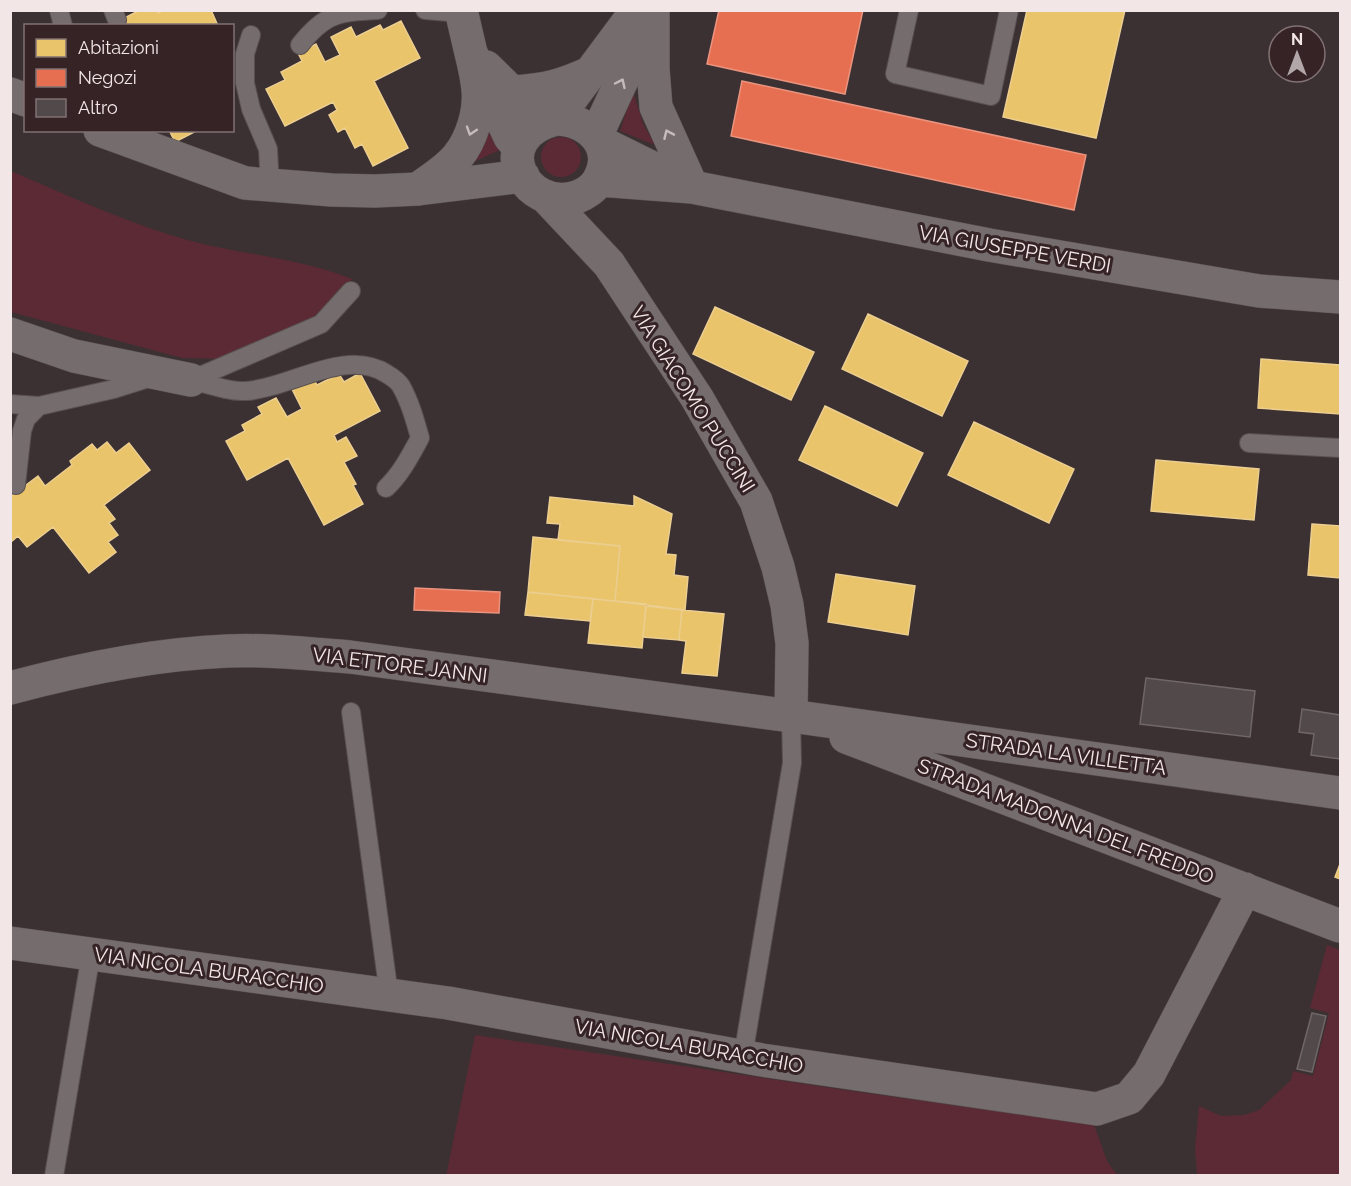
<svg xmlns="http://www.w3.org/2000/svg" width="1351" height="1186" font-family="Raleway,sans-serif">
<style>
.green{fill:#5c2a34}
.homes{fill:#e9c46a;stroke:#ecce90;stroke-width:1.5}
.shops{fill:#e76f51;stroke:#ea937e;stroke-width:1.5}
.building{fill:#52494b;stroke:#6f6668;stroke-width:1.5}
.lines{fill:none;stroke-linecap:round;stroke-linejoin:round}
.service-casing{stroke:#584f50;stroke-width:20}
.minor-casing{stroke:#584f50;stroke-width:34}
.service{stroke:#746c6d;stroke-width:18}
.minor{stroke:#746c6d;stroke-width:33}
.oneway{stroke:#c6bbbc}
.labels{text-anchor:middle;stroke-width:6;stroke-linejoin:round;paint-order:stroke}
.street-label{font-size:20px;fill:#f2e6e7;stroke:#352326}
</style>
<rect width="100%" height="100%" fill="#3b3133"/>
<path class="green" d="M633,91L643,124L655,145L620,131Z
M491,121L504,148L465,166Z
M541 157a20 20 0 1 1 40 0a20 20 0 1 1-40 0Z
M11,171C69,196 129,224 191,241C245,255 300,258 352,279L335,303L317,321L227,359L182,358L11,312Z
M1327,945L1340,950V1175H1197L1195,1149L1199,1106L1221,1116L1244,1115L1259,1110L1291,1080L1293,1071L1313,1076L1329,1013L1310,1008Z
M475,1035L845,1090L1094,1125L1107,1161L1117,1175L446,1176Z"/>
<path class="homes" d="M140,10H157L158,13L164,10H211L218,26H109Z
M1027,10H1125L1096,138L1003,117Z
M401,21L420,58L374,81L408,148L373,166L362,144L355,148L345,128L338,132L329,115L337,110L333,102L285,126L266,89L285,80L281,72L302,61L298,53L316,44L325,62L340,55L331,37L351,27L356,37L380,25L383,30Z
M169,130H198L175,142Z
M715,307L814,352L791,400L693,354Z
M868,314L968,361L942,416L842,369Z
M1261,359L1340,365V414L1258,408Z
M360,373L380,411L334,435L337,442L346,437L357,456L344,462L356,484L353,485L363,504L324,525L288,458L247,480L226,441L245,431L242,425L262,414L258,407L276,398L287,417L302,409L292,389L313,378L317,385L339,374L344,382Z
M825,406L923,453L897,506L799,460Z
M974,422L1074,469L1049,523L948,475Z
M107,442L116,453L129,443L150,470L104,505L115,519L109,523L118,535L108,542L116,552L89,573L53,527L27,547L18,536L11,542L10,497L38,476L45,486L72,465L70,461L92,444L97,450Z
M1156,460L1259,469L1254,520L1151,511Z
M634,496L672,514L666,554L676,555L674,575L688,577L685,610L615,601L620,546L558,540L560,524L547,523L550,497L634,506Z
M1312,524L1340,526V578L1308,575Z
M533,537L620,546L615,601L528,592Z
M836,574L915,586L908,635L828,622Z
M528,592L593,599L590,621L525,615Z
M593,599L646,604L642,648L588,643Z
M646,606L682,610L679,640L643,637Z
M682,610L724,614L717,676L682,673L686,641L679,640Z
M1340,864V879L1335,877Z"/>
<path class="shops" d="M719,10H863L845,94L707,64Z
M742,81L1086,155L1074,210L731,136Z
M415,588L500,592L499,613L414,610Z"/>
<path class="building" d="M1146,678L1255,691L1250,737L1140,724Z
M1302,709L1340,715V759L1311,755L1314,734L1299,732Z
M1312,1013L1326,1016L1312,1072L1297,1069Z"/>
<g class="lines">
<g class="service-casing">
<path id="service" d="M59,10L63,26
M113,10L117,20
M425,10L461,13
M909,10L895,74L991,96L1009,10
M251,35L245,54V83L251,109L268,149L269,168L264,185
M300,45C325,13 339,12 378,10
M191,380C208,384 229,392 246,391C291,388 345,347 387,374C392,377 398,381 401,386C410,402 415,420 420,438C410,456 401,474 386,488
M191,380L321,324L351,291
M10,404L39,406
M1249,443L1340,448
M16,485L22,431L26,419L39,406L114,389L152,377
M351,712L389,995
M743,1056L792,763L791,716
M54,1176L91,954"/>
</g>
<g class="minor-casing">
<path id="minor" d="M461,10L471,53L510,137L518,146
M653,10V69L656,107L692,187
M486,67L528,108L547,121
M512,92C545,90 562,86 592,72
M10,94L26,100
M556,119C589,119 618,148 598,181C594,188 585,194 577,197C524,214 485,137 556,119Z
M556,119L637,10
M100,130L245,183L332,190L375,191L418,189L523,176
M596,136L630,63L643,21
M600,142L677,180
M599,180L692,187L989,245L1259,291L1340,297
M418,189C431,179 448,169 458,156C472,139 480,111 478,90C477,78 474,65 471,53
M546,197L609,264L697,398L756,501L778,567L787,605L792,643L791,716
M10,334L74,356L191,380
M10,688C81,669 153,654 227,651C268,649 309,654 350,657L791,716L1340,793
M846,737L1340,926
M10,943L448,1003L762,1060L1097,1109L1129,1098L1149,1074L1245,889"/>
</g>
<use href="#service" class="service"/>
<use href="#minor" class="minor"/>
</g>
<defs><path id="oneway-chevron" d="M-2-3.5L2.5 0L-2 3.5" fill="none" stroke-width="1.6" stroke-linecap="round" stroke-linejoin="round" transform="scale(1.5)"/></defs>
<g class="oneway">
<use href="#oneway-chevron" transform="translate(621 83) rotate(-65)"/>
<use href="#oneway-chevron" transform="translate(471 131) rotate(108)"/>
<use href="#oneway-chevron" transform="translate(668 134) rotate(-114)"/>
</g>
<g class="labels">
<g class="street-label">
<text transform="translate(1015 249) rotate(10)" y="7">VIA GIUSEPPE VERDI</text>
<text transform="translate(693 399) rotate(58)" y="7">VIA GIACOMO PUCCINI</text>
<text transform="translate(400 665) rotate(7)" y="7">VIA ETTORE JANNI</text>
<text transform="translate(1066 754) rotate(8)" y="7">STRADA LA VILLETTA</text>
<text transform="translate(1066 821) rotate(21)" y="7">STRADA MADONNA DEL FREDDO</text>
<text transform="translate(209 970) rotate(8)" y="7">VIA NICOLA BURACCHIO</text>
<text transform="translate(689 1046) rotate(10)" y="7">VIA NICOLA BURACCHIO</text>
</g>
</g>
<rect width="1351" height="1186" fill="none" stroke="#f2e6e7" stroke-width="24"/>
<rect x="24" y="24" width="210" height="108" fill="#352326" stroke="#817173" stroke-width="1.5"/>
<rect x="36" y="39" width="30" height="18" fill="#e9c46a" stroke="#817173" stroke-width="1.5"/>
<text x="78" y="54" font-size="18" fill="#f2e6e7">Abitazioni</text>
<rect x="36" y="69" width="30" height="18" fill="#e76f51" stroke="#817173" stroke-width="1.5"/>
<text x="78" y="84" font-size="18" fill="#f2e6e7">Negozi</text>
<rect x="36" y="99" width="30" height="18" fill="#52494b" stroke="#817173" stroke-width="1.5"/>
<text x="78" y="114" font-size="18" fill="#f2e6e7">Altro</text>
<g transform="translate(1297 54)"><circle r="28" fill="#352326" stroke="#817173" stroke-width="1.5"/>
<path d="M0-4.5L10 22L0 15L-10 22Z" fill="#b2a7a8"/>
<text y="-9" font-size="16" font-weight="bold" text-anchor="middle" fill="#f2e6e7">N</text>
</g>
</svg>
